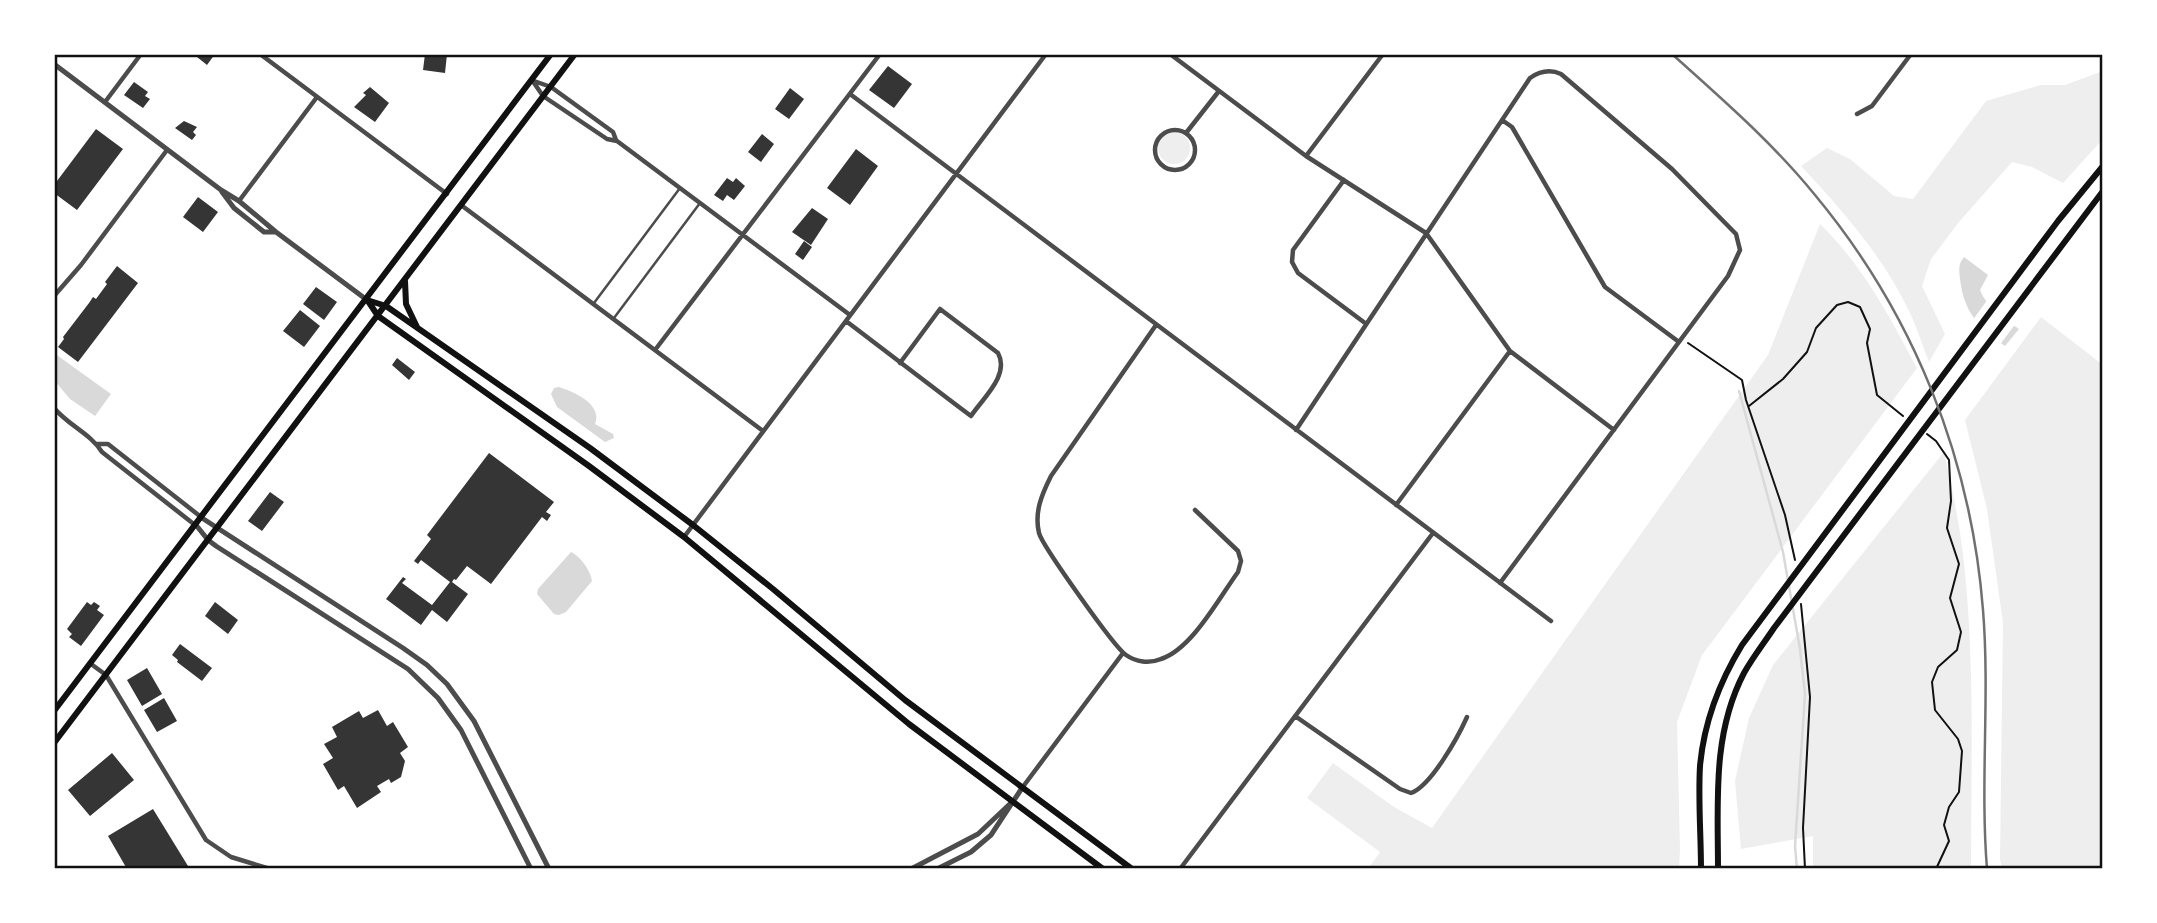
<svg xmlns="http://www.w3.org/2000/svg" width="2157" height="923" font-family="'Exo 2',sans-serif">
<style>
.green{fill:#eee}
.water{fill:#d9d9d9}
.pier{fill:#fff}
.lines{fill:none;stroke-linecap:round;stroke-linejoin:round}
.stream{stroke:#d9d9d9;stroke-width:2.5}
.building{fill:#353535}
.path{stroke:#111;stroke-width:2}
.service{stroke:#4c4c4c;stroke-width:2.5}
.minor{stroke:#4c4c4c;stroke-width:4.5}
.tertiary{stroke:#4c4c4c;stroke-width:5}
.secondary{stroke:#111;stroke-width:6}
.rail{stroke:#707070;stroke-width:2.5}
.neatline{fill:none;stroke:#111;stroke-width:2.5}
</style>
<rect width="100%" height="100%" fill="#fff"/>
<path class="green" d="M2103,71V139L2063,183L2032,167L2012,162L1959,222L1931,259L1922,286L1945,334L1929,362C1922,345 1917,327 1909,311C1883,256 1842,210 1801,166L1827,148L1850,159L1894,196L1913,199L1986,101L2041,85H2065Z
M1158 148a16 16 0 1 1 32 0a16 16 0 1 1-32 0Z
M1820,224C1864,267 1889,316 1917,368L1702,655L1677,722L1680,850L1679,869H1368L1380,852L1307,798L1333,763L1394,807L1432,828L1768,355Z
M2041,317L2103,365V869H2002L2000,859L2003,623L1987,509L1965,420Z
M1944,452C1952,488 1960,525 1964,563C1975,664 1971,767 1971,869H1813V836L1741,849L1735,781L1749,718L1773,665Z"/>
<path class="water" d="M1964,257L1988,275L1980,290C1987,308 2004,318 2019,329L2005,346C1979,327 1964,313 1960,279C1959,270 1958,264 1964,257Z
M54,353L111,394L95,416L70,399L54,380Z
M559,387C574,392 603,404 595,424L613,434L614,438L605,442L557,407L551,394L554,388Z
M571,552C580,556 591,571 592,581L566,612L559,615L554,614L537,594L538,589Z"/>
<path class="pier" d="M1988,299L2016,323L1999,346L1972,321Z"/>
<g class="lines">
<path class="stream" d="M1739,391L1783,552L1800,649L1805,694L1795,846L1797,869"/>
</g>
<path class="building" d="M199,54H215L207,65L197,57Z
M425,54H447L445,73L423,70Z
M888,66L912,84L894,108L869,90Z
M134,82L148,92L145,96L150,99L143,108L124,95Z
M370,87L389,103L375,122L354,107L366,95L363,93Z
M790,88L804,99L789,119L775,109Z
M184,121L197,127L193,132L196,135L192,140L175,128Z
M96,129L123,149L77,210L54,193V185Z
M762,134L774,144L761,162L748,152Z
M856,149L878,166L850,205L827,188Z
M727,178L733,182L736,178L745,186L734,200L727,195L723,201L714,195Z
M198,197L218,212L203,232L183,217Z
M812,208L828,219L811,245L792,232Z
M804,241L812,247L803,260L795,254Z
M117,266L138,283L78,362L58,347L64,339L63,337L89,303L93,297L96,299L107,284L105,282Z
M316,287L337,302L324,320L303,304Z
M300,310L320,326L304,347L283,331Z
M397,358L415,372L409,380L392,365Z
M489,453L554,502L546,512L551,515L547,521L542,517L491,584L467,566L456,580L454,579L452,582L468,594L447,622L432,610L421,625L386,599L403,577L406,579L402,583L432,605L450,582L421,560L418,564L414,561L431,539L427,535Z
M270,492L284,502L262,531L248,521Z
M87,602L91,605L94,602L100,606L97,610L104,615L81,646L69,637L72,634L67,629Z
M215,602L238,620L228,634L205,616Z
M180,644L212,668L202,681L177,662L178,660L172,655Z
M147,668L162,694L142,706L127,680Z
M164,698L177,721L157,732L144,710Z
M378,710L387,726L393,722L408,747L400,753L405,761L401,777L391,783L389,779L377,786L381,792L357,808L344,786L338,790L323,764L333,758L324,744L337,737L332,727L359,711L363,718Z
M112,753L134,780L90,816L68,790Z
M153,809L188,866L183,869H127L108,836Z"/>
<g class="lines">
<path class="path" d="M1688,343L1742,380L1746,400L1785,515L1795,560
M1749,406L1783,379L1807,352L1816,328L1837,305L1848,302L1860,307L1870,329L1867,343L1877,395L1903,416
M1927,434L1936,441L1949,460L1951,501L1947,528L1959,564L1950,598L1961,632L1957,650L1938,667L1932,682L1935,710L1958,739L1962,751L1959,792L1949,807L1944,825L1949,841L1936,869
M1801,604L1810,697L1803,828L1805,869"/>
<path class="service" d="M594,303L680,188
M614,318L700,203"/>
<path class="minor" d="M260,54L447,194
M1170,54L1306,156L1426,233L1510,351L1614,430
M532,80L543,96L607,139L617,141L850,315
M534,81L551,87L613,132L616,140
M850,94L1551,621
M105,102L141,54
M1857,114L1872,106L1911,54
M1502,120L1512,127L1605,287L1679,342
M1155 150a20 20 0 1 1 40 0a20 20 0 1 1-40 0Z
M1186,133L1219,91
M1306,156L1383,54
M1344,180L1293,250L1292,262L1298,273L1365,323
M239,201L317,97
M461,205L763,431
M54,296L81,265L167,150
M846,321L955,404L971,416C983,398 1010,375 998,353L940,309L900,363
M1156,325L1051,476C1042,494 1034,512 1039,533C1042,545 1114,647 1126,655C1136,662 1149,664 1161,659C1192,649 1219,598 1238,572L1241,561L1238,551L1195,510
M655,350L880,54
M54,408C68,425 91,434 102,452L195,525
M1296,430L1530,78C1540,71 1550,69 1561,74L1672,169L1736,234L1740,250L1728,276L1500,583
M97,444H108L201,517
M1396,505L1510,351
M684,537L1046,54
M91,664L106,675L206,840L231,857L270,869
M1295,716L1400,789L1411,793C1431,786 1458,737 1467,717
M1022,788L1123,653
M1180,869L1433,533"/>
<path class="tertiary" d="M54,64L221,190L239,201L276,232L367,300
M222,192L234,208L264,232H276
M202,518L403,648L427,665L447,684L474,721L549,869
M196,525L208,540L216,546L408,669L438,698L461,730L531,869
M911,869L978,834L1013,801
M937,869L971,852L991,835L1022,788"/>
<path class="secondary" d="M405,281L406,304L417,327
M367,300L386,306L590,448L693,525L773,589L905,700L1132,869
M368,301L378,316L589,466L684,537L909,724L1103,869
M54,711L551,54
M54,743L575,54
M1701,869C1701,835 1698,800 1700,766C1704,722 1720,681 1742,645L2058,221L2103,166
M1718,869C1718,802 1712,734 1744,673C1753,657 1764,643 1774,628L2103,191"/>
<path class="rail" d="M1672,54C1722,99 1773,143 1815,195C1913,313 1971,457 1983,610C1990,696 1980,783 1987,869"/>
</g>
<rect width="2157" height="923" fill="none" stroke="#ffffff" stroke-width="112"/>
<rect x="56" y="56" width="2045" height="811" class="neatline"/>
</svg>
